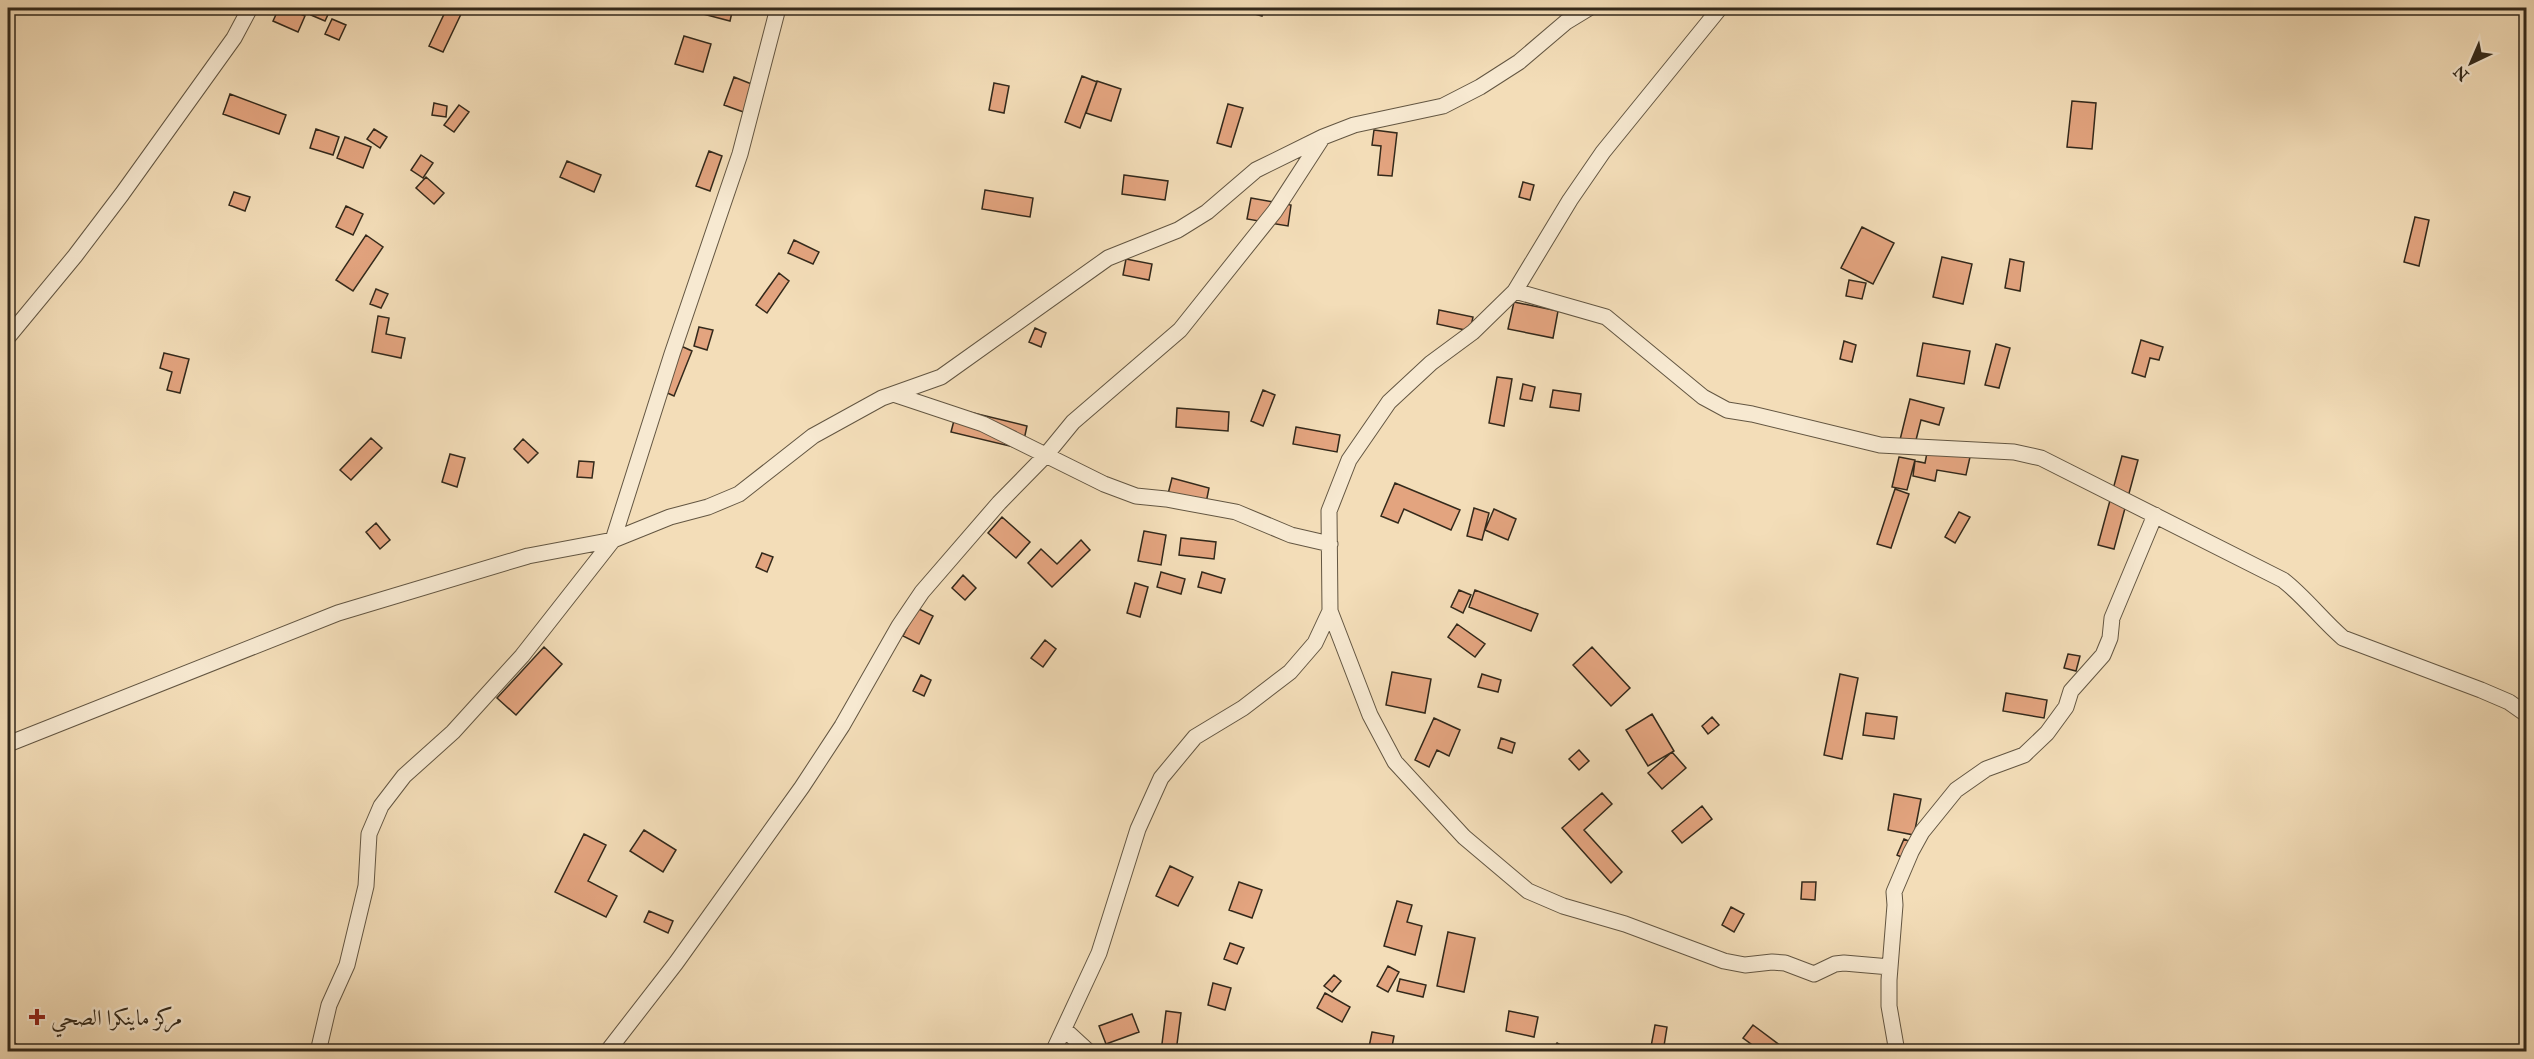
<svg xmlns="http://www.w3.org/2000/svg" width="2534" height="1059" font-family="'IM FELL Great Primer',Amiri,serif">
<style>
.building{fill:#e3a47f;stroke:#33291b;stroke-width:1.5}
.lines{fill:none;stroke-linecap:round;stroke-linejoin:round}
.minor-casing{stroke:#635642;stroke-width:17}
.minor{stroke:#f7e9d1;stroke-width:15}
.poi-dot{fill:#8f2418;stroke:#f7e9d1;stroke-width:2}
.labels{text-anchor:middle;stroke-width:5;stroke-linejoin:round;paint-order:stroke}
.poi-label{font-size:22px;fill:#33291b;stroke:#f7e9d1;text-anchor:start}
</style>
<rect width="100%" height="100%" fill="#f3ddb8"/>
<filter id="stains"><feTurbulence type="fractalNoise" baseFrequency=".00333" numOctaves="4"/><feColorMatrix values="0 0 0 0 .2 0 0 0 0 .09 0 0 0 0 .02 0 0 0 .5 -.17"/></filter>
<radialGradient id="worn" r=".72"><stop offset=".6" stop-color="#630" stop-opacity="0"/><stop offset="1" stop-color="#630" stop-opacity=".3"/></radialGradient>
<path class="building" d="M279,8H287L305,16L298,32L273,21Z
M314,8H331L325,21L311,15Z
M447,8L462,12L443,52L429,46Z
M705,8H733L730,21L703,14Z
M1245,8H1264L1262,16L1244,11Z
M332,19L346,25L339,40L325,34Z
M684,36L711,44L703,72L675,64Z
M1082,76L1097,82L1080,128L1065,122Z
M734,77L759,87L749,114L724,105Z
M1097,81L1121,89L1111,121L1086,113Z
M994,83L1009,86L1004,113L989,110Z
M230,94L286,115L279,134L223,114Z
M2072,101L2096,103L2092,149L2067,147Z
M434,103L447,106L446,117L432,115Z
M1228,104L1243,108L1231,147L1217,143Z
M459,105L469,112L454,132L444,125Z
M316,129L339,137L333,155L310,148Z
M374,129L387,137L380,148L367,139Z
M1374,130L1397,133L1392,176L1378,175L1381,146L1372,145Z
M345,137L371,147L363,168L337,158Z
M709,151L722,156L710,191L696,186Z
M421,155L433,163L423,178L411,170Z
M567,161L601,175L594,192L560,177Z
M1124,175L1168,181L1165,200L1122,194Z
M426,177L444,193L434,204L416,188Z
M1523,182L1534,185L1530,200L1519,197Z
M985,190L1033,198L1030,217L982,209Z
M234,192L250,197L245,211L229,205Z
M1251,198L1291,205L1288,226L1247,219Z
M346,206L363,214L353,235L336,227Z
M2415,217L2429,220L2419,266L2404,262Z
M1862,227L1894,243L1873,284L1841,268Z
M366,235L383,247L353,291L336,280Z
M794,240L819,252L813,264L788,253Z
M1942,257L1972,264L1963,304L1933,297Z
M1126,259L1152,264L1149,280L1123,275Z
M2010,259L2024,262L2020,291L2005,288Z
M779,273L789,281L767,313L756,305Z
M1849,280L1866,283L1862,299L1846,296Z
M376,289L388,294L381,308L370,304Z
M1514,302L1558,311L1553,338L1508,329Z
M1439,310L1473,317L1470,331L1437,324Z
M378,316L389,318L386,334L405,338L401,358L372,352Z
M699,327L713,330L707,350L694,346Z
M1035,328L1046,333L1041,347L1029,342Z
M2141,340L2163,347L2159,360L2150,358L2145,377L2132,373Z
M1844,341L1856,345L1852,362L1840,359Z
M1923,343L1970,351L1964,384L1917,376Z
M1996,344L2010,348L1999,388L1985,385Z
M681,346L692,351L674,396L663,391Z
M164,353L189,359L180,393L167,390L172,372L160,368Z
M1497,377L1512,379L1504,426L1489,423Z
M1523,384L1535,387L1532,401L1520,399Z
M1263,390L1275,395L1263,426L1251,421Z
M1553,390L1581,394L1579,411L1550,407Z
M1910,399L1944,408L1939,425L1921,420L1913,452L1898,448Z
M1177,408L1229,412L1228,431L1176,427Z
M957,409L1027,426L1022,449L951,432Z
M1296,427L1340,435L1337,452L1293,444Z
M371,438L382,448L351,480L340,470Z
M523,439L538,453L528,463L514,449Z
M1928,448L1970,457L1966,475L1937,470L1935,481L1913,476L1915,461L1925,463Z
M450,454L465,458L457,487L442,482Z
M2122,456L2138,460L2114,549L2098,545Z
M1899,457L1915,460L1907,490L1892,487Z
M579,461L594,462L592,478L577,477Z
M1172,478L1209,488L1206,503L1168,494Z
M1395,483L1460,510L1451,530L1404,509L1398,523L1381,516Z
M1895,489L1909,494L1891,548L1877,544Z
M1474,508L1489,513L1482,540L1467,536Z
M1494,509L1516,519L1508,540L1485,530Z
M1959,512L1970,517L1955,543L1945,537Z
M1002,517L1030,542L1016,558L988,533Z
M376,523L390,540L380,549L366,532Z
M1144,531L1166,535L1161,565L1138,561Z
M1181,538L1216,542L1214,559L1179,555Z
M1081,540L1090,550L1052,587L1028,563L1041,549L1057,564Z
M762,553L773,557L767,572L756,567Z
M1161,572L1185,579L1181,594L1157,587Z
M1202,572L1225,579L1221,593L1198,587Z
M963,575L976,588L965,600L952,588Z
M1135,583L1148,587L1140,617L1127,613Z
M1459,590L1471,595L1463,613L1451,607Z
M1475,590L1538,614L1531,631L1469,607Z
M917,608L933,616L919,644L903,636Z
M1457,624L1485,644L1475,657L1448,637Z
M1045,640L1056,649L1043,667L1031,658Z
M544,647L562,664L516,715L497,698Z
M1592,647L1630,688L1611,706L1573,665Z
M2068,654L2080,656L2076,671L2064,668Z
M1392,672L1431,679L1425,713L1386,705Z
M1482,674L1501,680L1498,692L1478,687Z
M1840,674L1858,678L1842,759L1824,755Z
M921,675L931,680L924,696L913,691Z
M2006,693L2047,700L2044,718L2003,711Z
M1866,713L1897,717L1894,739L1863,735Z
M1652,714L1674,751L1648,766L1626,730Z
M1712,717L1719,725L1708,734L1702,726Z
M1434,718L1460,730L1449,756L1437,750L1429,767L1415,760Z
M1501,738L1515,743L1512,753L1498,748Z
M1579,750L1589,761L1579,770L1569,759Z
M1672,752L1686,768L1662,789L1648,773Z
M1602,793L1612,804L1584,830L1622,872L1611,883L1562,828Z
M1894,794L1921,799L1914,835L1888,830Z
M1702,806L1712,819L1682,843L1672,831Z
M644,830L676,850L663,872L630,851Z
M584,834L606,845L588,881L617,896L606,917L555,892Z
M1904,839L1915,844L1908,860L1897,855Z
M1170,866L1193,877L1178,906L1156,896Z
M1239,882L1262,890L1252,918L1229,910Z
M1802,882H1816L1815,900L1801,899Z
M1397,901L1412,905L1407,922L1422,926L1415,955L1384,946Z
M1731,907L1744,914L1734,932L1722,925Z
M649,911L673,921L668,933L644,922Z
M1448,932L1475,938L1464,992L1437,986Z
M1230,943L1244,948L1237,964L1224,959Z
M1388,966L1399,972L1388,992L1377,986Z
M1334,975L1341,981L1332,992L1324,986Z
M1400,979L1426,985L1423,997L1397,991Z
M1213,983L1231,988L1225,1010L1208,1005Z
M1325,993L1350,1007L1342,1022L1317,1008Z
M1166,1011L1181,1013L1176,1052H1161Z
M1509,1011L1538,1017L1534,1037L1506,1031Z
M1132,1014L1139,1032L1106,1044L1099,1026Z
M1655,1025L1667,1027L1663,1052H1650Z
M1753,1025L1781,1046L1777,1052H1762L1743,1038Z
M1372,1032L1394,1036L1391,1052H1368Z
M8,1039L21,1047L19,1052H8Z
M1557,1043L1572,1052H1552Z"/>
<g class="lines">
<g class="minor-casing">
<path id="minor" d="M1515,291L1606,317L1703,397L1727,410L1752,414L1880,445L2014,452L2041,458L2283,580C2305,597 2322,620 2343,638L2481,690L2509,702L2526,714
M8,337L75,256L122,194L234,38L250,8
M896,395L983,424L1104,484L1136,496L1166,499L1236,512L1291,535L1330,544
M1330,611L1370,715L1395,762L1464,837L1528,891L1563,906L1625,924L1724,961L1745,965L1772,962L1785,963L1814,974L1835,964L1844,963L1890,967
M8,744L338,613L528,556L613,540L672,354L740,154L778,8
M1064,1029L1089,1052
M318,1052L329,1005L347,965L366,886L369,834L381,806L404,776L453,732L522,656L613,540L670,517L708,507L739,494L813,436L882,398L941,377L1108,258L1178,230L1207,212L1256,170L1323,137L1354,125L1443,106L1480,87L1519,62L1566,22L1589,8
M607,1052L676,963L802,787L842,726L899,626L922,592L999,503L1046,455L1073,422L1180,330L1275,211L1321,140
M1053,1052L1099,953L1138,829L1161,778L1195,737L1243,708L1290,672L1315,643L1330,611L1329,511L1349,460L1389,402L1431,363L1473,332L1515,291L1570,200L1603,152L1720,8
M1897,1052L1889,1006V980L1895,905L1894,892L1911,852L1922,832L1956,790L1986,769L2024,755L2047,733L2066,707L2071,691L2103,655L2110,638L2112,618L2155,515"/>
</g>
<use href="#minor" class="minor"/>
</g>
<path class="poi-dot" d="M34 1008h6v6h6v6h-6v6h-6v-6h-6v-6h6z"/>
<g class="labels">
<g class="poi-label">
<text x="51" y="1025">مركز ماينكرا الصحي</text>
</g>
</g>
<rect width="2534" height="1059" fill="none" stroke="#f3ddb8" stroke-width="30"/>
<rect x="9" y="9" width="2516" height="1041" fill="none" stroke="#33291b" stroke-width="3"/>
<rect x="15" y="15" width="2504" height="1029" fill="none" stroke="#33291b" stroke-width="1.5"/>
<g transform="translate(2471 63) rotate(224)" stroke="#f7e9d1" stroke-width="4.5" paint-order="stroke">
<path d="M0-4.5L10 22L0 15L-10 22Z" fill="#33291b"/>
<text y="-9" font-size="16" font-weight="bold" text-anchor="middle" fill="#33291b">N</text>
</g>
<rect width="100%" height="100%" filter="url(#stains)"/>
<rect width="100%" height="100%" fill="url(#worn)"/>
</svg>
